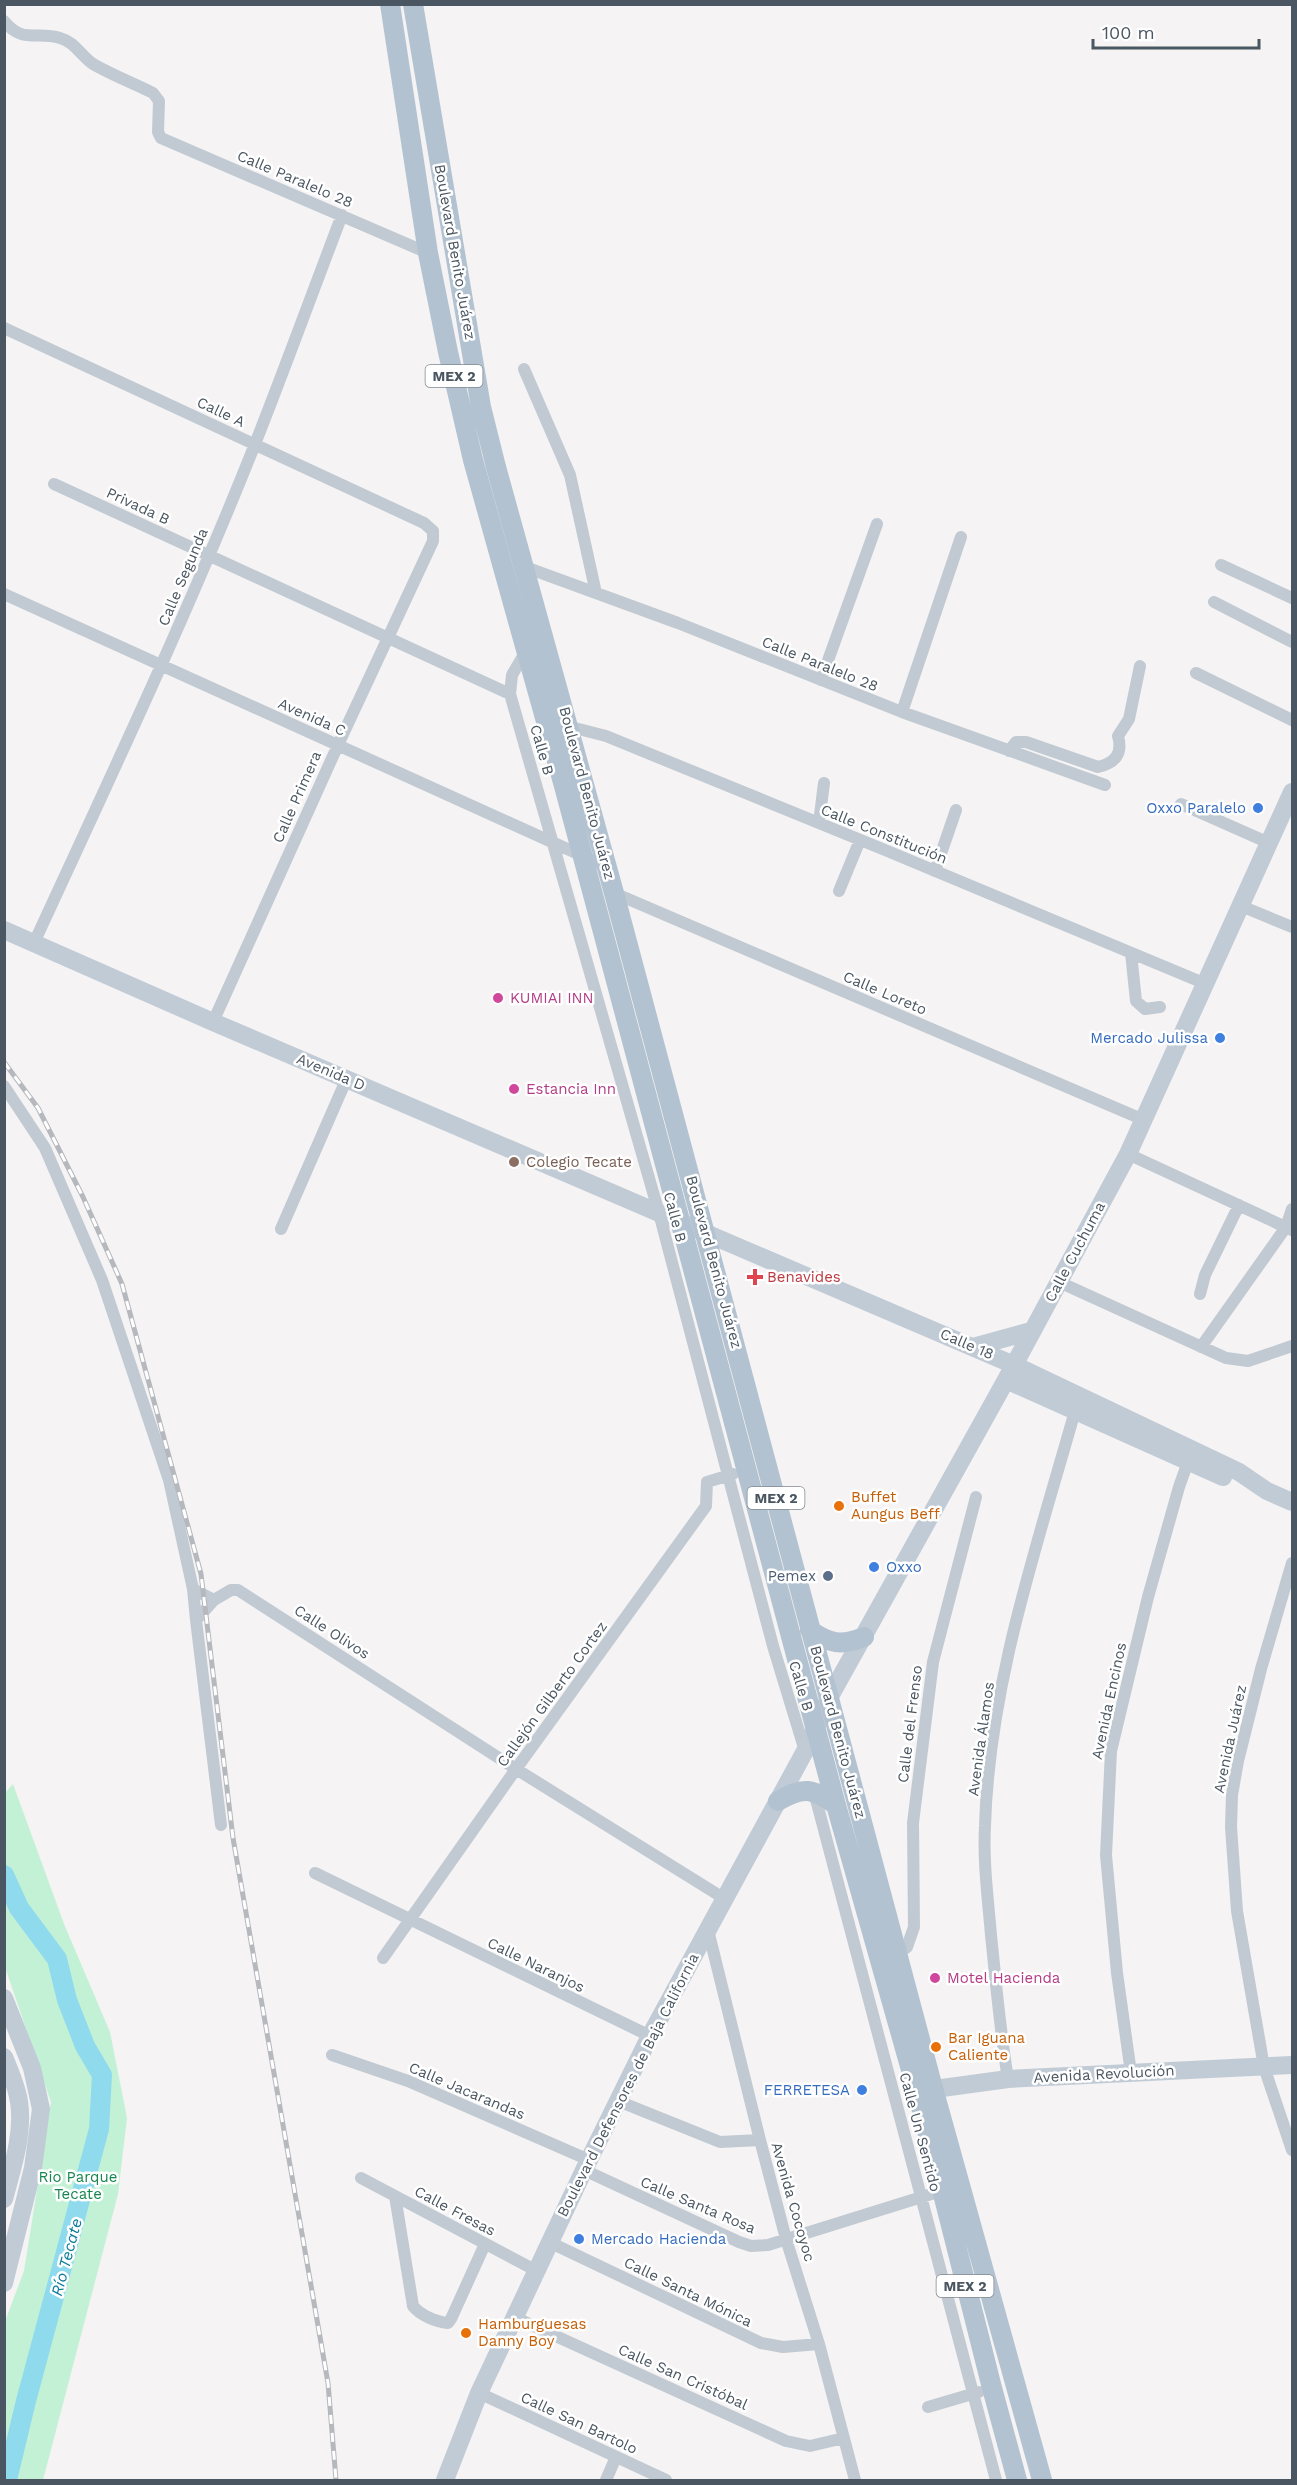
<svg xmlns="http://www.w3.org/2000/svg" width="1297" height="2485" font-family="'Work Sans',sans-serif">
<style>
.green{fill:#c3f1d5}
.lines{fill:none;stroke-linecap:round;stroke-linejoin:round}
.river{stroke:#90daee;stroke-width:20}
.street{stroke:#c1cad2;stroke-width:12}
.secondary{stroke:#c1cbd6;stroke-width:18}
.primary{stroke:#b3c2d1;stroke-width:20}
.rail-casing{stroke:#b5b8bd;stroke-width:5}
.rail{stroke:#fff;stroke-width:3;stroke-dasharray:9;stroke-linecap:butt}
.shop-dot{fill:#3f7fe0;stroke:#fff;stroke-width:2}
.hotel-dot{fill:#d1479c;stroke:#fff;stroke-width:2}
.education-dot{fill:#8d6e63;stroke:#fff;stroke-width:2}
.health-dot{fill:#e0444e;stroke:#fff;stroke-width:2}
.food-dot{fill:#e8710a;stroke:#fff;stroke-width:2}
.service-dot{fill:#5c6f8a;stroke:#fff;stroke-width:2}
.labels{text-anchor:middle;stroke-width:5;stroke-linejoin:round;paint-order:stroke}
.shield{fill:#fff;stroke:#808990;stroke-width:1.5}
.shield-label{font-size:14px;font-weight:bold;fill:#4a5661}
.street-label{font-size:15px;fill:#4a5661;stroke:#fff}
.shop-label{font-size:15px;fill:#366cbe;stroke:#fff;text-anchor:end}
.hotel-label{font-size:15px;fill:#b23c85;stroke:#fff;text-anchor:start}
.education-label{font-size:15px;fill:#785e54;stroke:#fff;text-anchor:start}
.health-label{font-size:15px;fill:#be3a42;stroke:#fff;text-anchor:start}
.food-label{font-size:15px;fill:#c56008;stroke:#fff;text-anchor:start}
.service-label{font-size:15px;fill:#4e5e75;stroke:#fff;text-anchor:end}
.park-label{font-size:15px;fill:#17864f;stroke:#fff}
.water-label{font-size:16px;font-style:italic;fill:#0c7c9b;stroke:#fff}
</style>
<rect width="100%" height="100%" fill="#f5f3f3"/>
<path class="green" d="M13,1784L64,1924L110,2032L127,2118L118,2194L43,2480H5L4,2324L24,2271L51,2102L5,1967L4,1794Z"/>
<g class="lines">
<path class="river" d="M4,1875L19,1908L57,1959L67,2000L85,2046L102,2075L99,2129L26,2401L7,2480"/>
<path class="street" d="M4,21C22,44 37,31 60,38C75,42 81,56 93,64C112,75 133,83 153,93L159,101L158,132L161,138L428,253
M4,328L424,523L433,531V541L338,745L213,1022
M524,369L570,475L596,593
M54,484L510,694
M1221,565L1292,598
M525,567L678,623L902,712L1105,785
M4,594L607,867
M1214,602L1292,642
M526,651L512,675L510,694L659,1213L773,1646L805,1751
M1196,673L1292,720
M821,680L877,524
M902,712L961,537
M563,725L606,736L885,850L1206,984
M1009,751L1016,742H1026L1098,767C1115,763 1123,754 1118,736L1129,719L1140,666
M1181,804L1269,843
M819,823L824,783
M935,871L956,810
M839,891L860,840
M614,893L1144,1120
M1241,906L1292,927
M34,943C110,778 188,613 255,444C285,368 313,291 342,215
M1131,953L1136,1001L1145,1009L1160,1007
M4,1086L45,1148L102,1280L169,1480L193,1589L214,1600L231,1590H238L516,1769L725,1899
M1128,1154L1292,1230
M281,1229L347,1078
M1059,1282L1226,1358L1248,1361L1292,1346
M1200,1294L1205,1275L1239,1205
M1201,1347L1286,1227L1292,1209
M1292,1563L1261,1669L1238,1761L1232,1795L1231,1827L1237,1911L1264,2067L1292,2150
M193,1589L196,1620
M214,1600L196,1620L221,1825
M814,1792L996,2480
M315,1873L650,2036
M708,1930L760,2140L786,2239L819,2344L855,2480
M897,1954L907,1947L914,1927L913,1823L933,1662L976,1497
M383,1958L516,1769L706,1506L707,1482L733,1474
M332,2055L408,2081L589,2160
M1131,2073L1117,1973L1106,1855L1111,1751L1148,1597L1179,1487L1190,1456
M1008,2079C1000,2031 996,1983 991,1935C988,1899 983,1862 985,1826C989,1685 1037,1546 1075,1411
M618,2101L720,2142L760,2140
M584,2170L739,2242L751,2246L768,2245L941,2191
M361,2178L535,2270
M395,2196L413,2306C420,2315 436,2322 448,2323L451,2319L485,2244
M549,2242L761,2343L783,2347L819,2344
M514,2317L786,2441L810,2446L844,2438
M479,2393L666,2480
M928,2407L979,2392
M606,2480L616,2457"/>
<path class="secondary" d="M4,930L213,1022L1014,1365L1239,1472L1267,1491L1292,1502
M973,1347L1031,1331
M1006,1380L1223,1477
M4,1998L32,2068L41,2109L33,2168L4,2283
M4,2057C10,2071 17,2087 19,2102C24,2133 12,2169 4,2199
M920,2091L1008,2079L1292,2065
M445,2480L479,2393L584,2170L650,2036L805,1751L829,1698L1006,1380L1128,1154L1292,792"/>
<path class="primary" d="M390,4L428,253L448,352L473,460L564,786L836,1805L917,2091L992,2388L1017,2480
M413,4L481,407L496,467L614,893L933,2088L1042,2480
M810,1630C829,1644 842,1646 864,1637
M778,1801C803,1786 813,1788 836,1805"/>
<g class="rail-casing">
<path id="rail" d="M4,1062L38,1108L83,1197L122,1284L201,1574L233,1838L328,2383L336,2480"/>
</g>
<use href="#rail" class="rail"/>
</g>
<g class="shop-dot">
<circle cx="1258" cy="808" r="6"/>
<circle cx="1220" cy="1038" r="6"/>
<circle cx="874" cy="1567" r="6"/>
<circle cx="862" cy="2090" r="6"/>
<circle cx="579" cy="2239" r="6"/>
</g>
<g class="hotel-dot">
<circle cx="498" cy="998" r="6"/>
<circle cx="514" cy="1089" r="6"/>
<circle cx="935" cy="1978" r="6"/>
</g>
<circle class="education-dot" cx="514" cy="1162" r="6"/>
<path class="health-dot" d="M752 1268h6v6h6v6h-6v6h-6v-6h-6v-6h6z"/>
<g class="food-dot">
<circle cx="839" cy="1506" r="6"/>
<circle cx="936" cy="2047" r="6"/>
<circle cx="466" cy="2333" r="6"/>
</g>
<circle class="service-dot" cx="828" cy="1576" r="6"/>
<g class="labels">
<g class="shield">
<rect x="425.5" y="365" width="57" height="22" rx="4.5"/>
<rect x="747.5" y="1487" width="57" height="22" rx="4.5"/>
<rect x="936.5" y="2275" width="57" height="22" rx="4.5"/>
</g>
<g class="shield-label">
<text x="454" y="381">MEX 2</text>
<text x="776" y="1503">MEX 2</text>
<text x="965" y="2291">MEX 2</text>
</g>
<g class="street-label">
<text transform="translate(295 179) rotate(23)" y="5">Calle Paralelo 28</text>
<text transform="translate(455 252) rotate(80)" y="5">Boulevard Benito Juárez</text>
<text transform="translate(221 412) rotate(25)" y="5">Calle A</text>
<text transform="translate(138 506) rotate(25)" y="5">Privada B</text>
<text transform="translate(183 577) rotate(-67)" y="5">Calle Segunda</text>
<text transform="translate(820 664) rotate(22)" y="5">Calle Paralelo 28</text>
<text transform="translate(312 717) rotate(24)" y="5">Avenida C</text>
<text transform="translate(542 750) rotate(74)" y="5">Calle B</text>
<text transform="translate(587 793) rotate(75)" y="5">Boulevard Benito Juárez</text>
<text transform="translate(297 797) rotate(-66)" y="5">Calle Primera</text>
<text transform="translate(884 834) rotate(22)" y="5">Calle Constitución</text>
<text transform="translate(885 993) rotate(23)" y="5">Calle Loreto</text>
<text transform="translate(331 1072) rotate(23)" y="5">Avenida D</text>
<text transform="translate(675 1217) rotate(75)" y="5">Calle B</text>
<text transform="translate(1075 1252) rotate(-62)" y="5">Calle Cuchuma</text>
<text transform="translate(714 1262) rotate(75)" y="5">Boulevard Benito Juárez</text>
<text transform="translate(967 1344) rotate(23)" y="5">Calle 18</text>
<text transform="translate(332 1632) rotate(33)" y="5">Calle Olivos</text>
<text transform="translate(801 1686) rotate(73)" y="5">Calle B</text>
<text transform="translate(552 1694) rotate(-54)" y="5">Callejón Gilberto Cortez</text>
<text transform="translate(1109 1701) rotate(-78)" y="5">Avenida Encinos</text>
<text transform="translate(910 1724) rotate(-83)" y="5">Calle del Frenso</text>
<text transform="translate(838 1732) rotate(75)" y="5">Boulevard Benito Juárez</text>
<text transform="translate(981 1739) rotate(-82)" y="5">Avenida Álamos</text>
<text transform="translate(1230 1739) rotate(-78)" y="5">Avenida Juárez</text>
<text transform="translate(536 1965) rotate(26)" y="5">Calle Naranjos</text>
<text transform="translate(1104 2074) rotate(-3)" y="5">Avenida Revolución</text>
<text transform="translate(628 2085) rotate(-63)" y="5">Boulevard Defensores de Baja California</text>
<text transform="translate(467 2091) rotate(23)" y="5">Calle Jacarandas</text>
<text transform="translate(920 2132) rotate(75)" y="5">Calle Un Sentido</text>
<text transform="translate(793 2202) rotate(74)" y="5">Avenida Cocoyoc</text>
<text transform="translate(698 2205) rotate(23)" y="5">Calle Santa Rosa</text>
<text transform="translate(455 2211) rotate(28)" y="5">Calle Fresas</text>
<text transform="translate(688 2292) rotate(26)" y="5">Calle Santa Mónica</text>
<text transform="translate(683 2377) rotate(24)" y="5">Calle San Cristóbal</text>
<text transform="translate(579 2423) rotate(25)" y="5">Calle San Bartolo</text>
</g>
<g class="shop-label">
<text x="1246" y="813">Oxxo Paralelo</text>
<text x="1208" y="1043">Mercado Julissa</text>
<text x="886" y="1572" text-anchor="start">Oxxo</text>
<text x="850" y="2095">FERRETESA</text>
<text x="591" y="2244" text-anchor="start">Mercado Hacienda</text>
</g>
<g class="hotel-label">
<text x="510" y="1003">KUMIAI INN</text>
<text x="526" y="1094">Estancia Inn</text>
<text x="947" y="1983">Motel Hacienda</text>
</g>
<g class="education-label">
<text x="526" y="1167">Colegio Tecate</text>
</g>
<g class="health-label">
<text x="767" y="1282">Benavides</text>
</g>
<g class="food-label">
<text x="851" y="1502">Buffet<tspan x="851" dy="17">Aungus Beff</tspan></text>
<text x="948" y="2043">Bar Iguana<tspan x="948" dy="17">Caliente</tspan></text>
<text x="478" y="2329">Hamburguesas<tspan x="478" dy="17">Danny Boy</tspan></text>
</g>
<g class="service-label">
<text x="816" y="1581">Pemex</text>
</g>
<g class="park-label">
<text x="78" y="2182">Rio Parque<tspan x="78" dy="17">Tecate</tspan></text>
</g>
<g class="water-label">
<text transform="translate(66 2257) rotate(-75)" y="6">Río Tecate</text>
</g>
</g>
<rect width="1297" height="2485" fill="none" stroke="#4a5661" stroke-width="12"/>
<path d="M1093 39v9h166v-9" fill="none" stroke="#4a5661" stroke-width="3"/>
<text x="1102" y="39" font-size="18" fill="#4a5661" stroke="#ffffff" stroke-width="4.5" paint-order="stroke">100 m</text>
</svg>
